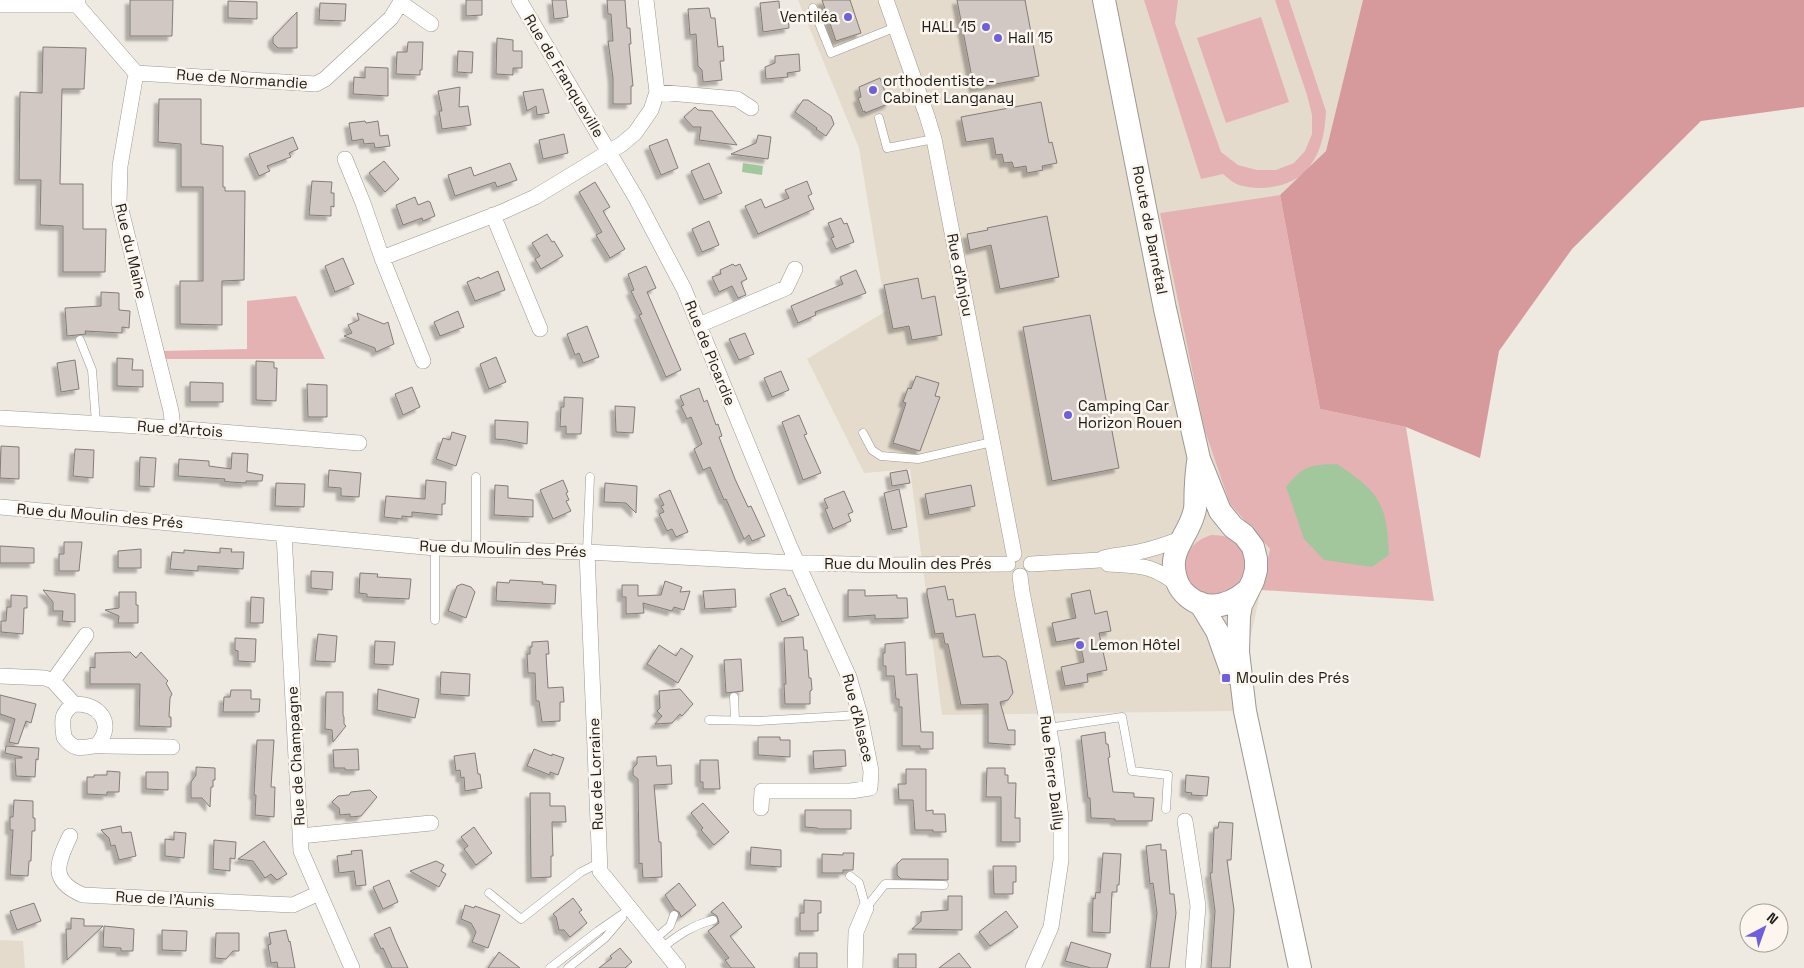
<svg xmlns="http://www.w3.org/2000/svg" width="1804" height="968" font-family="'Space Grotesk',sans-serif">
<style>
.built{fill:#e4dbcd}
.green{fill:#e5b2b4}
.forest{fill:#d69a9c}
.water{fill:#a3c79c}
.building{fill:#d1c8c4;stroke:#847c78;filter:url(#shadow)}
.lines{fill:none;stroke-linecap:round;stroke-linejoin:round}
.lane-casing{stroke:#9d9891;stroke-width:9}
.street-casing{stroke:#9d9891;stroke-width:16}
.secondary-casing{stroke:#9d9891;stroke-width:24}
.lane{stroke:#fff;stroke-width:8}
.street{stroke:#fff;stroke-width:15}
.secondary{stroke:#fff;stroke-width:22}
.poi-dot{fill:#6c61db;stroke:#fcf6ee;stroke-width:2}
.labels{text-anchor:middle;stroke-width:5;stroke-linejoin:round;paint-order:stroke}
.poi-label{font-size:15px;fill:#1e1c19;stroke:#fcf6ee;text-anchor:start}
.street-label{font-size:15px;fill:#1e1c19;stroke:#fcf6ee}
</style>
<defs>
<filter id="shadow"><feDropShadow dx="-4.5" dy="4.5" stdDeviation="1" flood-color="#0004"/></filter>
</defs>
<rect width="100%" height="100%" fill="#eee9e1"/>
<path class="built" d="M798,0H1363L1326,151L1280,195L1160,213L1230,504L1270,549L1234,711L942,715L910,469L864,473L807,359L886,311L859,148Z
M0,940L23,941L25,968H0Z"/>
<path class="green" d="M1144,0H1178L1175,23L1221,152L1238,165L1257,170H1276L1294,163L1305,151L1312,134V115L1307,95L1275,0H1289L1326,111C1325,131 1322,150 1310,166C1295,187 1262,192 1239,185C1233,183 1228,178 1223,174L1201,179Z
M1261,17L1289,102L1226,123L1197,38Z
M1280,195L1320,409L1406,427L1434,601L1261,590L1270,549L1230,504L1204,428L1160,213Z
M296,296L325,359H164L163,351L247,349V301Z
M1211,535C1224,535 1241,539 1246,553C1248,559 1248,568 1249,574L1229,598L1199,595C1195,590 1188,584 1186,579C1179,557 1192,541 1211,535Z"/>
<path class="forest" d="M1363,0H1804V107L1701,121L1572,249L1499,351L1480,458L1406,427L1320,409L1280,195L1326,151Z"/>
<path class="water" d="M743,163L763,166L762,175L742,172Z
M1337,464C1380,492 1387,504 1389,555L1372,567L1324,560L1304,539L1286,487C1304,465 1309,465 1337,464Z"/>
<path class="building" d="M130,0H173L172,36H130Z
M466,0H482V15L466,16Z
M552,0H566L568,17L554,19Z
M607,0H625L627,28H630L631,44H629L633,86H631V104H613V78L608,41H613L611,14H608Z
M822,0H850L861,33L836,41Z
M957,0H1025L1039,76L974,88Z
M228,1L257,2V19L228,18Z
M779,1L780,15L788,14L789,28L763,32L760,3Z
M320,3L346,4L345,21L319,20Z
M709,8L711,18H715L718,47L723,46L724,61H720L722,80L703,82L702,70L698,66L696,34L690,35L688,9Z
M297,12V48H278L273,43V37Z
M497,38L513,40V51H522V68H513V75L496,74Z
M408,42H423L422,70H420V75L396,74L397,52H407Z
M43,47L86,48L84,89H62L60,184H83V229H106L105,272H63V226L40,225L41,180H19L20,92L42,93Z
M458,51L473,52L472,73L457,72Z
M799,54L800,71L787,73L788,77L766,79L765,67L775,63V56Z
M365,67L388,68V96L353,94L354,77L365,78Z
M880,78L885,92L888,91L891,99L888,104L865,113V111L863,112L858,98L861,97L859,87Z
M460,87L459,107L468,106L471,125L442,129L439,111H442L438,91Z
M543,89L549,113L537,115L536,106L527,111L523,92Z
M159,99H201V144L223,146V187H225V191H245L244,280L222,281V325L180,324V281H203V187H181V144L158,142Z
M803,100H808L831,116L834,124L826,136L816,129L817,128L795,112Z
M1041,102L1049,143L1052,142L1057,163L1042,166L1043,170L1027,173L1026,166L1014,168L1012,162L1004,163L1002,154L996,155L993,138L966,142L961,117Z
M695,107L698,110L712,111L737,145L699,140L701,127H693L684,117Z
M365,121L366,123L378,121L380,136L388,135L390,146L375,148L374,143L364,144L363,139L352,141L349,123Z
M564,134L568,153L543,159L539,140Z
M758,135L771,137L768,159L731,154L756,143Z
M293,137L298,149L289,153L291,157L267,166L270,171L259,176L249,154Z
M667,139L678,168L661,175L649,146Z
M384,161L399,179L385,192L369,173Z
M510,163L517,180L497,187L495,182L455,196L448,175L471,167L474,176Z
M709,163L722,193L704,200L691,171Z
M312,181L332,182L331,193H334V207L331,206V216L309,215Z
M807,181L812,194L808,196L814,209L758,234L745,206L761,199L765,208L789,198L785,190Z
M595,182L610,207L603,211L625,249L610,258L596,235L602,232L579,192Z
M415,197L418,205L428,201L430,202L435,216L423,221L422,218L403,225L396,205Z
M1047,216L1059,277L1000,289L991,245L970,250L967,234L988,230L987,228Z
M841,218L844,224L847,223L854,242L836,249L831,238L834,237L828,223Z
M709,221L719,245L702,252L692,229Z
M547,234L552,242L554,241L563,256L541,269L535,259L540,256L532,243Z
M343,258L354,284L335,292L325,266Z
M733,264L735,266L740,264L747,279L741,282L746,295L738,298L732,286L719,292L712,277L721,274L720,270Z
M646,266L656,288L647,292L681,370L666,377L639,315L642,314L631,291L634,290L628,274Z
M856,270L866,293L815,312L816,315L798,323L791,306L843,284L840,277Z
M498,271L505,290L475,301L467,282L479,277L480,279Z
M918,278L922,299L935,296L942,335L912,340L909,326L893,329L884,285Z
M101,292L119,293V310L130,311L129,328L122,327V333L85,331L86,334L67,336L65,308L101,306Z
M458,311L464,327L440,336L434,322Z
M357,313L384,324L388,322L394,344L376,352L375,348L344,336L352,333L348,325L359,320Z
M1090,315L1119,468L1052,481L1023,327Z
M587,326L599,357L583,363L579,353L575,355L567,334Z
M745,333L754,354L739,360L729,339Z
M496,357L506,382L489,389L480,364Z
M117,358L133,359L132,370H143V387L117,386Z
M75,360L79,389L61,392L57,363Z
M256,361L274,362V368H277L276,401L256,400Z
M781,371L789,390L772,397L764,378Z
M916,376L939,383L935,396L940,397L920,451L893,443L906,403L903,402L908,388L911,389Z
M190,382L223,383V402H190Z
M307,384L327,385V417H308Z
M412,387L420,407L403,415L395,394Z
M699,388L704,402L707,400L716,425L718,424L722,436L719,437L735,479L748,507L751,506L765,536L752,541L749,535L744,539L726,499L724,500L710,467L703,470L694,449L702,444L691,417L687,419L681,406L684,405L680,396Z
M564,397L583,398L581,434H566V426L560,427L561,407H564Z
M615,406L635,407L633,433L616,432Z
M799,415L807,434L804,435L821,473L803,480L782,422Z
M495,420L528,422L527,444L507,440L495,439Z
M452,432L466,436L456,466L436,459L443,438L450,440Z
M1,446L19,447V479L0,478Z
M75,449L94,450L93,478L73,476Z
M232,453L248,454L247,472L263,475L262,481H246V483L230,482L224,481L225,479L178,476L179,459L209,461V466L231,469Z
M140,457L156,458L154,487L139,486Z
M329,470L361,473L359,497L341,496V488L328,487Z
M907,470L910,483L892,486L890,473Z
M426,480L446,482L445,504H442V515L412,512V517L402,516V519L384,517L386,496L425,499Z
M563,480L568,492L566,493L569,500L566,501L571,511L553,519L540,490Z
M276,483L305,484L304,507L275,506Z
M605,483L637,486L636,513L626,503L604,502Z
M495,485L508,486V498L533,500V517L494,515Z
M971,485L975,506L929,515L925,494Z
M899,489L907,527L892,530L884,493Z
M670,490L688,532L676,537L672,529L667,531L659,514L664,512L661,506L664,505L659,495Z
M844,491L853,512L848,514L851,521L833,529L825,509L828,508L824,499Z
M64,542H82L79,571H59V554H64Z
M0,546L34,548V563H0Z
M220,548L232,549L231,552H244L243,569L198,566V571L170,569L172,552L184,553V550L220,553Z
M141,549V568H118V551Z
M311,571L333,572L332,590L311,588Z
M360,573L378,574L377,577L411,579L409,599L367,597V594L359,593Z
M510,580L543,582L542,584L556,585L555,604L496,601L497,582L509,583Z
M665,581L682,587L680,592L690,591L684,610L674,607L672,611L643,603L644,613L626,614V597H622V585H638V596L661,595Z
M462,584L471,587L475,592L466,618L448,611L457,586Z
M945,586L948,600L953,599L956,617L975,614L983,657L999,656L1006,661L1013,693L1008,700L1000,702L1008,730H1015V745L988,743V704L961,705L948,644H945L943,633L935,634L927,594V589Z
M785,588L788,596L790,595L799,615L782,622L770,594Z
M735,589L736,607L705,609L703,591Z
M43,590L75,594V622L62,621L63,611H53V602Z
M848,590H865V596L897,595V598H907L908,618L875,619V615L848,617Z
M1090,590L1095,614L1107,611L1111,631L1099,633L1107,670L1087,674L1088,682L1065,686L1061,667L1084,662L1079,638L1056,642L1052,623L1076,618L1071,594Z
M119,592H136V605H138V623H118L119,616L105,610L119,608Z
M11,595L27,596V608H24L23,634L1,632V621H6L7,607H11Z
M251,597L264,598L263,623H250Z
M318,634L337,636L335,662L315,661Z
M803,637L804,650H807L809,678H811L812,690L810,691V704H785L784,684H786L784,638Z
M235,638L256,639L255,662L238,661V651L235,650Z
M375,641L395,642L393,665L374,664Z
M548,641L549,654H546L548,688L563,687L564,702H560V721L542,722L539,701H536L535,673H528L527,654H530V647H532V642Z
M905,642L906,675L917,674L921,732H933V749H920V746H902V707H899V699H896L894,676H886V666H883V653H885V644Z
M659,645L676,656L681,648L693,656L678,683L647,664Z
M130,652L136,658L141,652L168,681L166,683L172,694L170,698L169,717H171V727L139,726L140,684H90V667L95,668V653Z
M741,659L743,691L726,693L724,660Z
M441,672L470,674L469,696L440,694Z
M378,689L419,699L415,718L377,710Z
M680,689L693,704L682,716L680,714L672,723L655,724L662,716L657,711L660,708L659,691Z
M231,690H251V699H260L259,712H223L224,697H230Z
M326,692H343V715L344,717V724L346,726L333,742L332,730L325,729Z
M0,695L36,704L31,723L26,721L18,744L9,742L15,719L0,714Z
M1105,732L1106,744H1108L1110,757L1108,758L1113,792L1134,793V797L1154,798L1152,821H1115V819L1091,818L1090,798H1088L1081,736Z
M758,737H780V740H790V757L758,755Z
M257,740H274L271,787H275L274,817L255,815L256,795H254Z
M6,746L39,748L38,760L36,759L35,777L16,776L15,758H22V757L5,753Z
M358,749L359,770H345V768H334L333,750Z
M534,749L552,756V754L564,758L558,775L550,772V775L527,766Z
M837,750H845L846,766L814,769L813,751Z
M475,753L478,774H480L482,788L465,791L464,777L461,778L460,770L456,771L454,756Z
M656,756L657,766L671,765L672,784L654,785L659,842H661L662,877L643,878L642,863L639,864V851L638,779L633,775V768L637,764V757Z
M700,760H718L720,789H703V782H700Z
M196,767L215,768V780H213V787H211L210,807L202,798H191V782L196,775Z
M987,768H1005V775H1008V783H1016L1015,818H1020V842H1001V797H986Z
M906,769H926V811L933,810V814H945L946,832H933V830H915L913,800H899L898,784H906Z
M107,771L120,772L119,792H107V795L87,794V777H94V775H107Z
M146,772H168V790L146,789Z
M1186,775L1209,777L1207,796L1191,795L1192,793L1185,792Z
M370,790L377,797L361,816L350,817V814L340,815L339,808L332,802L338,796L349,795L351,792Z
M530,793H550V806H565L566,822H552L553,856H551V877L531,878Z
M14,800L33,801V818H35V831H32L31,861H29L28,876L10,875L13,830H10V817H13Z
M703,803L729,832L714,845L701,830L703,828L691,813Z
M805,810H851V829H819L817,828L805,827Z
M1219,822L1233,823L1231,860H1227L1234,910L1230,968H1211L1215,911L1210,873H1212L1214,828H1218Z
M121,826L122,833L131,832L136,856L119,860L115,845L111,846L109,838L101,830Z
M474,827L492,853L476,865L464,849L468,846L461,837Z
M174,832L186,833L184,858L165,856V839L174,840Z
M214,840L236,842L235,859L230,858V871L213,869Z
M264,841L287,874L277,880L271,874L265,878L253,861L238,859Z
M1161,844V850H1166L1170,894H1174L1176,913L1169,968H1150L1157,913L1153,883L1150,884L1146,846Z
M751,847L781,850V867L750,865Z
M362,850L366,885L356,886L354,871L339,873L337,856L352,854L351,851Z
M843,853H854L853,870H843V873H822V854L843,855Z
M1103,853L1121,854L1119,885H1117V892H1112L1110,933L1092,932L1093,898L1095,899L1096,892L1100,893Z
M902,859H948V880L901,879L897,875V864Z
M436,861L444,865L441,871L446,874L439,887L410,871Z
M993,866H1016V882H1013V894H994Z
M389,880L398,902L383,909L373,887Z
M679,883L696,905L681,917L679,912L675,910L665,895Z
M948,896H962V930L912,929L921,921V912L948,910Z
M573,898L582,910L579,912L587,923L570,937L564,930H559L556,917L553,914Z
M804,900L821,901V913H818V931H800V913H804Z
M723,902L742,927L730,936L755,968H731L725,960L729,958L708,931L719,923L717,916L711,912Z
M34,903L41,921L17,930L10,911Z
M465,905L474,908L475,906L500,915L488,948L472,942L476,932L471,923L461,919Z
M1006,911L1018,927L990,946L979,932Z
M71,918L84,919V926H103L67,960L66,929H71Z
M104,926L134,929L133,951H121V948L103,947Z
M390,927L396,942L408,968H392L383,948L381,949L374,934Z
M162,930L187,931L186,951L162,950Z
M286,930L289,942L290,941L295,968H278L277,962L271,963L268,945L271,944L269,933Z
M216,933H239V951H233L226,959L215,958Z
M1071,942L1111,954L1107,968H1091L1065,961Z
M620,948L632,962L625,968H599L612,958L610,956Z
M499,952L520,968H488Z
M799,953H817V968H799Z
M959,953L971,968H939Z
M898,954H916V968H898Z"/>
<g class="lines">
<g class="lane-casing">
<path id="lane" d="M813,8L831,53L896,27
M879,118L887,148L934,139
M80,340L92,370L96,423
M863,433L872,450L881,456L918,459L992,442
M476,549V477
M587,552L590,477
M435,620V548
M734,697L735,720
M709,720L759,721L860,715
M1048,728L1122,717L1132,771L1168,775L1166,809
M850,876L859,883L866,908
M489,893L521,919L581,872L599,863
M866,908L885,884L944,885
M655,939L670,926L674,915
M662,948C678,935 693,925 713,920
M550,968L598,931L630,909
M568,968L605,938L622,918"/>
</g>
<g class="street-casing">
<path id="street" d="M78,0L77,5L136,73
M519,0L636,198L684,289L790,547L849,677L860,715L871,771L870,788L851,791H762L761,808
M886,0L927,116L934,139L1014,554
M401,3L431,24
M0,5H77
M136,73L120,166L119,202L171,411L173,428
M136,73L316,84L325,79L391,18L402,0
M657,92L737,99L751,108
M345,159L363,203L382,258L502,212L535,197L622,144L635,133L651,110L657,92L646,0
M493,215L540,329
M382,258L423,361
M699,325L786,288L795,269
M0,418L173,428L359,443
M0,507L435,548L587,552L775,562L884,565L1008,564
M284,534L301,851L352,968
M587,552L600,871L678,968
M1031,564L1100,560C1108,555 1117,556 1126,554C1145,552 1165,545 1183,538
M1108,564C1139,566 1153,564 1179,586
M1020,576L1022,592L1053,751L1061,818V860L1051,927L1033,968
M0,676L45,678L53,681L74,704C60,714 62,721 64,737C78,757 89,742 106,746L172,747
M53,681L86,635
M74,704C99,703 115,723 98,744
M1185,821L1198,906L1193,968
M70,836C57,863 49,881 83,895L293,905L319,893
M300,836L431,823
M855,968L856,932L866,908"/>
</g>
<g class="secondary-casing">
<path id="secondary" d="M1104,0L1165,309L1199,459L1220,511L1233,527L1244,535L1253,547L1256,559V570L1253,581L1241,605L1239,616L1238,652L1245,711L1300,968
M1198,462C1197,470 1196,478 1196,485C1195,493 1196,501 1195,509C1189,539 1164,550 1178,584C1182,593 1192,601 1201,604C1219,609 1234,602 1247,591
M1200,603L1217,631L1232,673"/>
</g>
<use href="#lane" class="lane"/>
<use href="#street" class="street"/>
<use href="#secondary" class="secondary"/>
</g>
<g class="poi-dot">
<circle cx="848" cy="17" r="5"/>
<circle cx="986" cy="27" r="5"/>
<circle cx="998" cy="38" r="5"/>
<circle cx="873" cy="90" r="5"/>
<circle cx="1068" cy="415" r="5"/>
<circle cx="1080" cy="645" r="5"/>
<rect x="1221" y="673" width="10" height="10" rx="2.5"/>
</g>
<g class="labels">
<g class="poi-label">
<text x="838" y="22" text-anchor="end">Ventiléa</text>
<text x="976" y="32" text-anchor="end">HALL 15</text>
<text x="1008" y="43">Hall 15</text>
<text x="883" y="86">orthodentiste -<tspan x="883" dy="17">Cabinet Langanay</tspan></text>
<text x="1078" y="411">Camping Car<tspan x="1078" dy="17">Horizon Rouen</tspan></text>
<text x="1090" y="650">Lemon Hôtel</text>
<text x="1236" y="683">Moulin des Prés</text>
</g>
<g class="street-label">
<text transform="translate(564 76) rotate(59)" y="5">Rue de Franqueville</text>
<text transform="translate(242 79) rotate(4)" y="5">Rue de Normandie</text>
<text transform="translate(1150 230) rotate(79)" y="5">Route de Darnétal</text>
<text transform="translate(131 251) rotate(77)" y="5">Rue du Maine</text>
<text transform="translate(960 275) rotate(79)" y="5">Rue d'Anjou</text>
<text transform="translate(710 353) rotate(68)" y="5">Rue de Picardie</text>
<text transform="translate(180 429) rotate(4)" y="5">Rue d'Artois</text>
<text transform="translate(100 516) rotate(5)" y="5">Rue du Moulin des Prés</text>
<text transform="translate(503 549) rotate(2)" y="5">Rue du Moulin des Prés</text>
<text x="908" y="569">Rue du Moulin des Prés</text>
<text transform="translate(858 718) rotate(76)" y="5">Rue d'Alsace</text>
<text transform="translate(296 756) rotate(-93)" y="5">Rue de Champagne</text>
<text transform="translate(1052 773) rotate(83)" y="5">Rue Pierre Dailly</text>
<text transform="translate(596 774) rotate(-92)" y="5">Rue de Lorraine</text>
<text transform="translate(165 899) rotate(3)" y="5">Rue de l'Aunis</text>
</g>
</g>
<g transform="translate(1764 928) rotate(41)"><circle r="24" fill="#fcf6ee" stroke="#a39f99"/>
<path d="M0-4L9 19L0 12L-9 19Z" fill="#6c61db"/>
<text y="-8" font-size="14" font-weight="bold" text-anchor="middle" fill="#1e1c19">N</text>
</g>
</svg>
